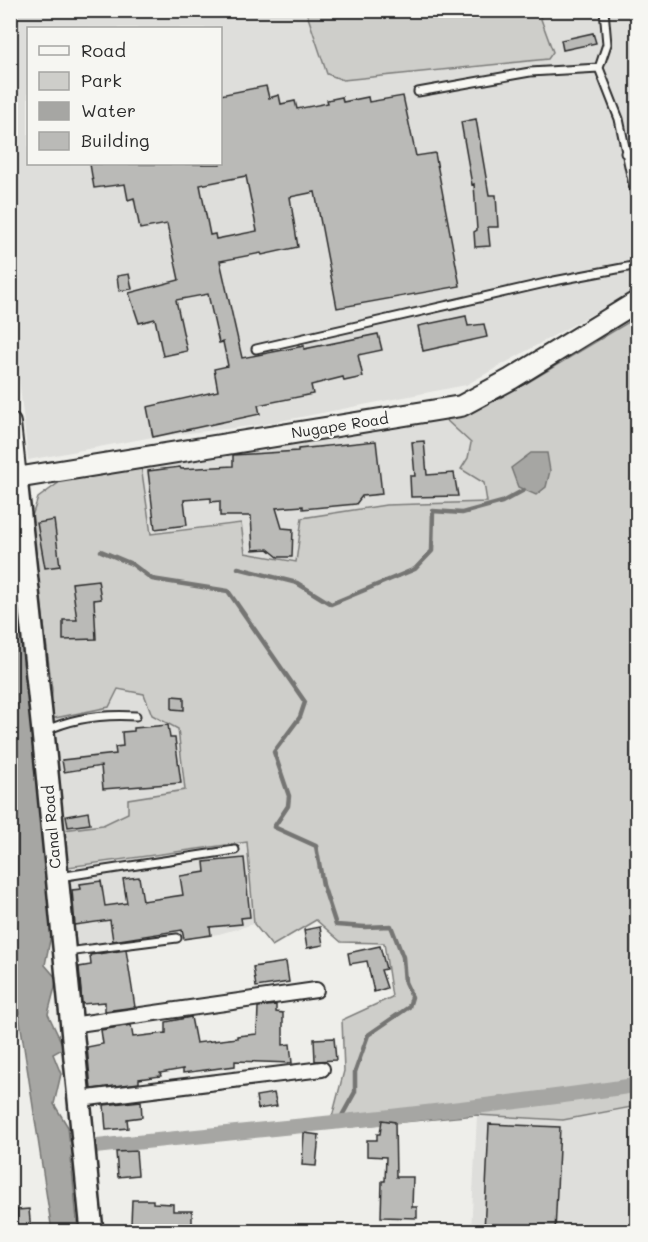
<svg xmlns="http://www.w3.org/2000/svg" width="648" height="1242" font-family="Mali,sans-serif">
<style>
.built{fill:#dededb;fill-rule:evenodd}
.green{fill:#cececa;stroke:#7c7c7a;stroke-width:1.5}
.water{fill:#a6a6a3;stroke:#757573;stroke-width:1.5}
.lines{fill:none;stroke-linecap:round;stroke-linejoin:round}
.stream{stroke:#757573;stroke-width:4.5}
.canal{stroke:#a6a6a3;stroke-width:15}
.building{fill:#babab7;stroke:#2b2b2b;stroke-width:1.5;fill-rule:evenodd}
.service-casing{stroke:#2b2b2b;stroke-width:11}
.minor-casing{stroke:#2b2b2b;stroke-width:18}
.secondary-casing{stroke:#2b2b2b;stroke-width:24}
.primary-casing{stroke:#2b2b2b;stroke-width:26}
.service{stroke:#f6f6f2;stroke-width:7}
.minor{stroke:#f6f6f2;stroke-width:14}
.secondary{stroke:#f6f6f2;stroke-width:20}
.primary{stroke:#f6f6f2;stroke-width:21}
.labels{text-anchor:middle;stroke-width:5;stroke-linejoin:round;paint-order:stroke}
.street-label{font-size:15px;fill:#2b2b2b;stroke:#f6f6f2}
</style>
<rect width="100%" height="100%" fill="#eeeeea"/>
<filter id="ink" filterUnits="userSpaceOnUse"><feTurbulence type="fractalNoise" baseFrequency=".0167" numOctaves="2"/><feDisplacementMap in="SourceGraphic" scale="12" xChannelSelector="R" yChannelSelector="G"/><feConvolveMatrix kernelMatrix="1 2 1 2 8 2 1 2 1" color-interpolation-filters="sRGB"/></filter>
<g filter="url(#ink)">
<path class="built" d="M10,11H306L327,73L553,52L538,11H637V289L466,385L260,425L153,437L28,460L10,295ZM28,28H220V164H28Z
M444,418L472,443L468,458L484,483L487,502L386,505L302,518L297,562L245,553L241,523L151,534L141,466Z
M118,689L144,694L152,715L178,729L185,790L128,799V813L103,825L63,830L50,719L109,707Z
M247,841L254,924L219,934L75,955L68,867Z
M637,1106V1231L471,1232L477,1115L563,1120Z"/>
<path class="green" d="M306,11H538L553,52L548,59L343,80L327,74Z
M637,317V1106L563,1120L477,1115L329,1129L344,1071L342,1020L392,997L384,943L341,942L316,920L272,946L254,924L247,842L68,867L63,830L103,825L128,813V799L185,790L178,729L152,715L144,694L118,689L109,707L50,719L52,690L31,519L38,498L68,476L141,466L151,534L241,523L245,553L296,562L302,518L386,505L487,502L484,483L461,469L468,458L471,443L444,418L525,384Z"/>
<path class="water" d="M531,453H547L550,471L546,487L536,495L518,487L511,468Z
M10,495L51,935L45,965L57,979L48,1014L64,1048L53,1054L61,1074L54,1104L68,1127L78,1231H52L11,962Z"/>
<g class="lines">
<path class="stream" d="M101,551L132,564L152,579L228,591L305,702L300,717L274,752L289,796L288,806L274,827L316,846L323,885L336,925L365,927L391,926L403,957L405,982L412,997L409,1007L368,1035L355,1072V1092L339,1121
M238,568L297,583L331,604L415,569L432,551L433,511L462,513L502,502L524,490"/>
<path class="canal" d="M50,1151C246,1131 443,1114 638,1085"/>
</g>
<path class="building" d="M593,33L596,43L563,50L561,40Z
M266,86L269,98L279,95L281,104L295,101L297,109L328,103L327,100L342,97L343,102L368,97L369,102L403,96L416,156L435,153L460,286L337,308L315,192L290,197L298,247L262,255L261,253L220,261L242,358L304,346V349L378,334L382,350L358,355L363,377L344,381L343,377L311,385L313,394L258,405L260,414L153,437L147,407L218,391L214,369L228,366L223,342L219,343L208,294L176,300L187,351L163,356L155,319L139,323L129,293L179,280L167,224L140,229L134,198L128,200L125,184L94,188L90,164H220V95ZM246,176L257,231L216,239L215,234L210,235L200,185Z
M476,119L489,195H496L498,227H488L490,246L475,247L474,232L477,230L474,184L472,185L461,122Z
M129,274L132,289L119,291L117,276Z
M466,316L468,326L484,324L487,337L423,351L418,326Z
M376,441L382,494L362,496L356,504L303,509V506L276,508L282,528L293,529L292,557H278L268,549L253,550L251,516H220V501L211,502V498L184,500L187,525L155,529L148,471L180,467L181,469L233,466V455L298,451V449Z
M424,441L427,475L454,473L458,496L411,497L410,476H415L412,442Z
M54,520L60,566L45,568L37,523Z
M98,580L101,599L94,600L96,639L63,640V620H77L72,583Z
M172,696L184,697V710L172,709Z
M168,725L170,738H175L181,783L103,789L101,766L64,772L62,760L116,754L115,747L123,746L122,732L134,731V728Z
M88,812L90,824L68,827L66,816Z
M244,858L250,917L241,918L242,924L210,927L211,935L184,939L182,930L113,941L110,920L75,925L72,890L81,889L80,884L101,881L105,906L127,903L123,879L139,877L143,901L183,895L180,876L205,872L204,862Z
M320,927L323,945L307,948L304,930Z
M380,946L386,969L381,970L387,988L374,992L367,961L350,964L348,953Z
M126,950L135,1007L105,1011V1002L82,1004L79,967L91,965L90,955Z
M286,962L289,982L256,987L253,967Z
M276,1005V1012L283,1013V1045L290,1044L292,1063L235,1061V1066L183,1073V1069L160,1073L161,1076L139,1079V1083L91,1089L87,1047L103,1044L101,1030L131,1025L133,1037L166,1033V1022L191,1017L196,1043L237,1038V1036L257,1034L258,1007Z
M334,1038L336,1060L315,1061L314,1039Z
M274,1093L277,1106L258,1109L256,1096Z
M141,1101L142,1117L127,1119L128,1128L106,1130L104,1105Z
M382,1120L395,1122L396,1177H413L412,1207H417V1218L381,1217L382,1181H385L386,1157L367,1156V1140H377V1134H380Z
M489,1124L560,1127L555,1232H484Z
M304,1133L319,1135L316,1166L302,1165Z
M136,1151L138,1175L118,1177L116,1152Z
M132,1200H153V1203L173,1204V1211H192V1231L153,1230V1224H131Z
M29,1209L31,1232H18L17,1210Z"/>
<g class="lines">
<g class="service-casing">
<path id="service" d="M599,68L607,44L604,10
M418,92L530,72L599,68L619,119L638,208
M625,153L638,152
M256,349L554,281L638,265
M45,731C74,717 104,714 136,716
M59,877L235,850
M67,952L177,938"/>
</g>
<g class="minor-casing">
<path id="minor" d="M71,1025L316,990
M80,1099L322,1069"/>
</g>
<g class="secondary-casing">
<path id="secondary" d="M10,423L16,478L461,406L511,379L638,301"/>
</g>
<g class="primary-casing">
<path id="primary" d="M16,478L43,732L92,1232"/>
</g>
<use href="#service" class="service"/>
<use href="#minor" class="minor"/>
<use href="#secondary" class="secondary"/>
<use href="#primary" class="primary"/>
</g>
</g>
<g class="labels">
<g class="street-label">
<text transform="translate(340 426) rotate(-9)" y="5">Nugape Road</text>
<text transform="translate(52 827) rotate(-95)" y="5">Canal Road</text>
</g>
</g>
<rect width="648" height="1242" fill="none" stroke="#f6f6f2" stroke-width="36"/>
<rect x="18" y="18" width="612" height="1206" fill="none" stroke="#2b2b2b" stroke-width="2" filter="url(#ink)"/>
<rect x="27" y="27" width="195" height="138" fill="#f6f6f2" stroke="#a5a5a2" stroke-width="1.5"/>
<rect x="39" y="46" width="30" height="9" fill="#f6f6f2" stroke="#a5a5a2" stroke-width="1.5"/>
<text x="81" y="57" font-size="18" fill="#2b2b2b">Road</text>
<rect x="39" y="72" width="30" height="18" fill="#cececa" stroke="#a5a5a2" stroke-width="1.5"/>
<text x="81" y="87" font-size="18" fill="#2b2b2b">Park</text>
<rect x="39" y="102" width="30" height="18" fill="#a6a6a3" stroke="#a5a5a2" stroke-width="1.5"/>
<text x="81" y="117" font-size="18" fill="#2b2b2b">Water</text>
<rect x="39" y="132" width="30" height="18" fill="#babab7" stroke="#a5a5a2" stroke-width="1.5"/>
<text x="81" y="147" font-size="18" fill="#2b2b2b">Building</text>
</svg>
